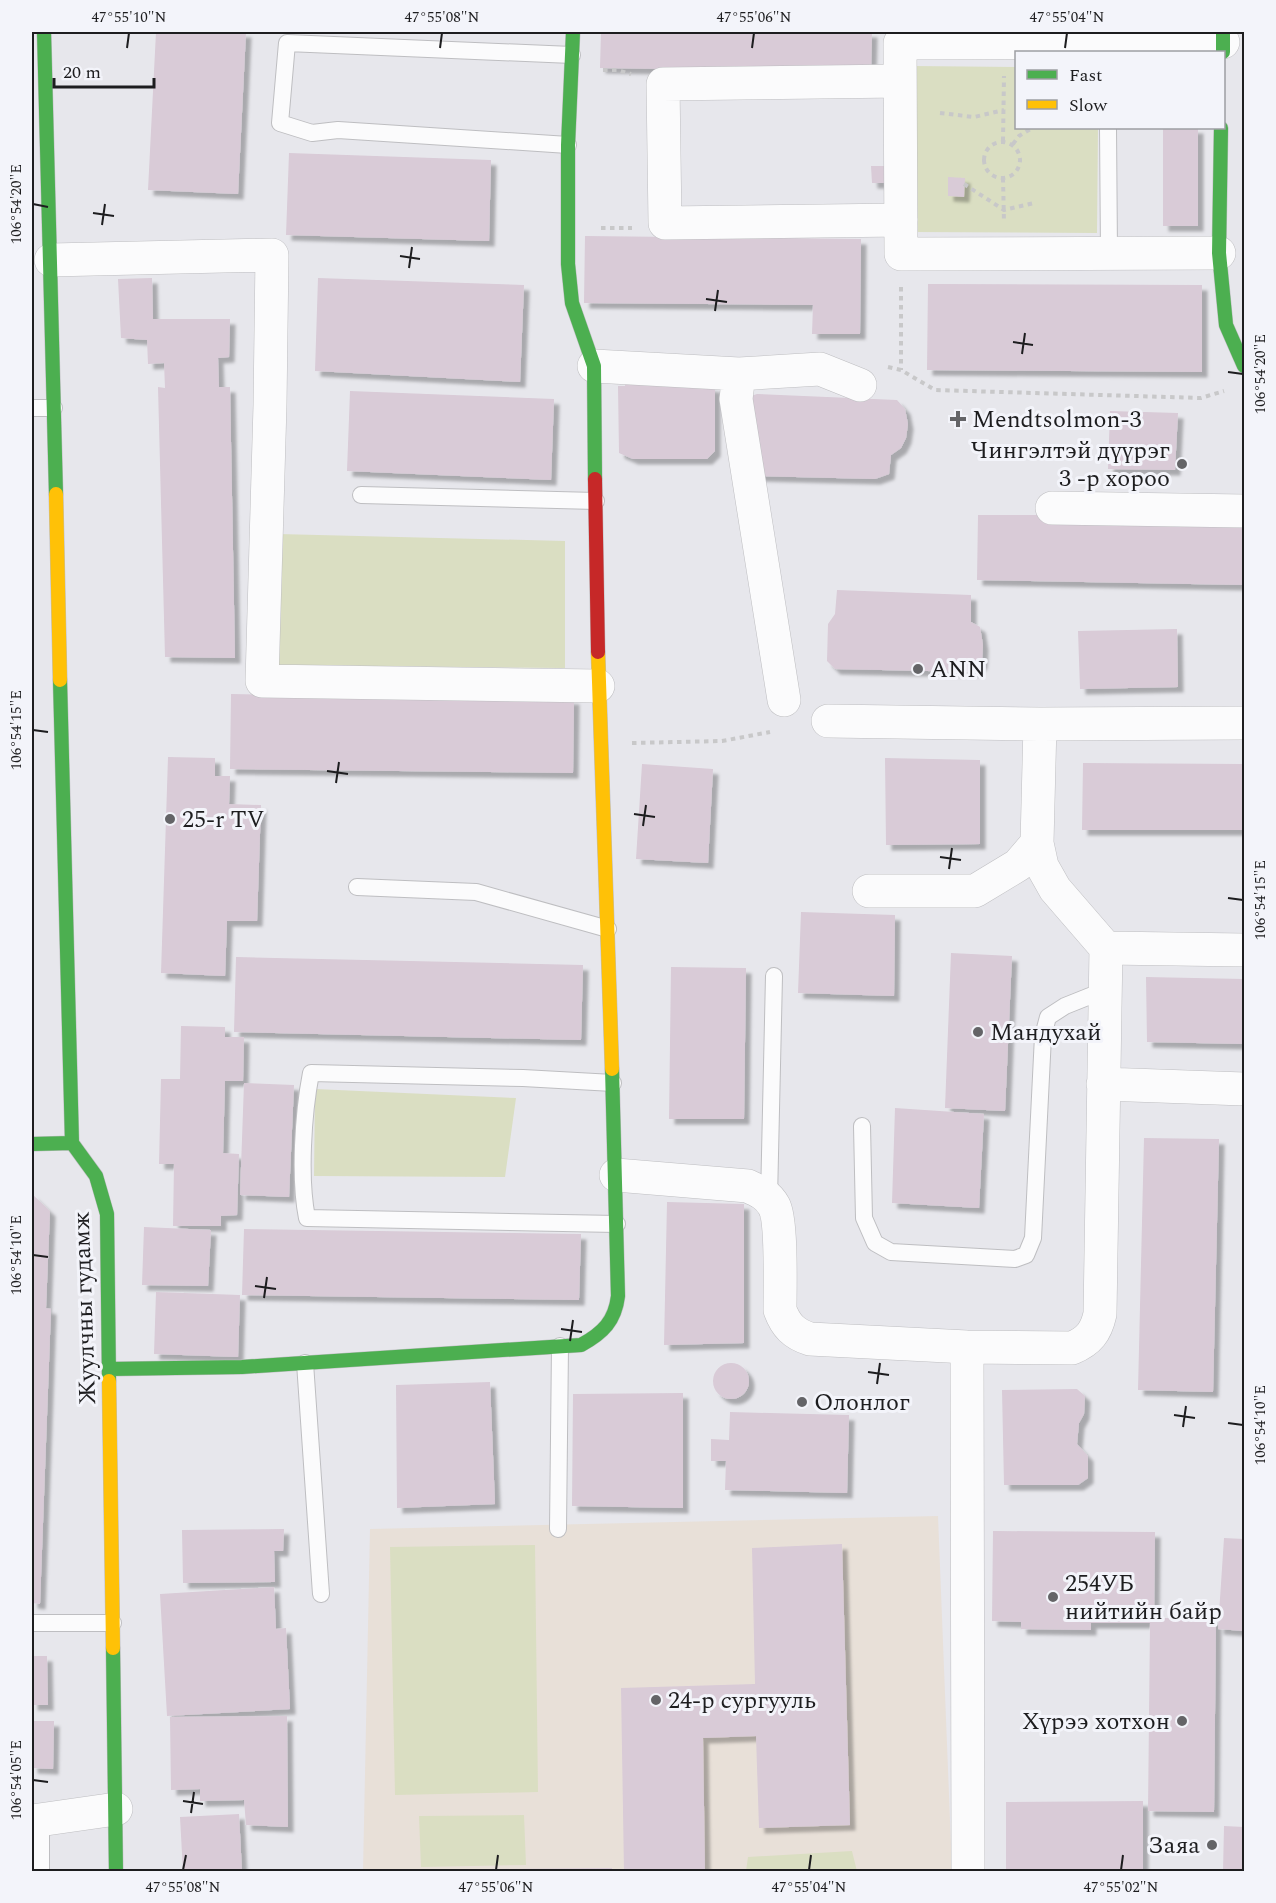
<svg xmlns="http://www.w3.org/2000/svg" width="1276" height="1903" font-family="Spectral,serif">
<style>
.education{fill:#e8e0d8}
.green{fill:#dadec2}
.building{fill:#d9cbd7;filter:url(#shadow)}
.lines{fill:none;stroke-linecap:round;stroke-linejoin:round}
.lane-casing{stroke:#bebec1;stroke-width:18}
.street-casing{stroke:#bebec1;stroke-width:34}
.fast-casing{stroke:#bebec1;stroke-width:15}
.slow-casing{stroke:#bebec1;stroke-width:15}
.jam-casing{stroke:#bebec1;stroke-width:15}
.path{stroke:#c8c8c9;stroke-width:4;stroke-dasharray:4.5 4.5;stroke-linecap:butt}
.lane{stroke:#fbfbfc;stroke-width:16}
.street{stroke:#fbfbfc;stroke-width:33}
.fast{stroke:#4caf50;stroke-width:14}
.slow{stroke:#ffc107;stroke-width:14}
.jam{stroke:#c62828;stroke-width:14}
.ticks{fill:none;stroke:#1d1d1f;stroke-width:2}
.poi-dot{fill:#646467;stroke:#f3f4fa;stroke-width:2}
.labels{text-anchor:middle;stroke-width:6;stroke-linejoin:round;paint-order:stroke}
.poi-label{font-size:24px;fill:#1d1d1f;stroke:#f3f4fa;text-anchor:start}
.street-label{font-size:24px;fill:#1d1d1f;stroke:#f3f4fa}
.neatline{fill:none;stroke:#1d1d1f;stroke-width:2}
.ticks-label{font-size:15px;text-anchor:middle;fill:#1d1d1f}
</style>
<defs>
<filter id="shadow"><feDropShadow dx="5.5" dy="5.5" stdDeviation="1.5" flood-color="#0004"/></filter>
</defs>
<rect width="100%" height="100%" fill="#e7e7ec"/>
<path class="education" d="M938,1516L952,1871L363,1872L370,1529Z"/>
<path class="green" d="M913,66L1016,67V128H1098L1097,233L911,232Z
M278,534L565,541V668L278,665Z
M315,1089L516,1098L505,1177L314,1176Z
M535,1545L538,1792L395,1795L390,1547Z
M524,1815L526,1865L421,1867L419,1816Z
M852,1851L857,1871H746L748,1857Z"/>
<path class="building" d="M156,32H246L238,194L148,190Z
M601,32H872L871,72L600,68Z
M1163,128H1198V226H1163Z
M289,153L491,160L489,241L286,235Z
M871,166H889V183H872Z
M948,177L965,178L964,197L948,196Z
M585,236L861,239L860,334H812L813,305L584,303Z
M152,278L153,319H230L229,357L218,358L219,387H230L235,658L165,657L158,387L165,388L164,363L148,364L147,340L121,338L118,279Z
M318,278L524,285L520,382L315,371Z
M928,284L1202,285V372L927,370Z
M626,378L715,387V451L707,459H633L619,453L618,386H625Z
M350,391L554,399L551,480L347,471Z
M757,394L897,400L905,409L908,424L906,438L901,448L891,455L889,474L875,479L755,476L751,396Z
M1110,411L1178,413L1175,470L1108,469Z
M978,515H1244V585L977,580Z
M837,590L971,595V622L980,627L983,645L982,663L973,672L835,669L827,661L828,624L835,614Z
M1177,629L1178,687L1080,689L1078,631Z
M231,694L574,699L573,773L230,769Z
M168,757L215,758V776H230L229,804L261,805L257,921H227L225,976L161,973Z
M885,758L980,760V844L886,845Z
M1083,763L1244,764V830H1082Z
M642,764L713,769L708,863L636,859Z
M801,912L895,915L894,996L798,993Z
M951,953L1012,956L1005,1111L945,1108Z
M236,957L583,965L581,1040L234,1032Z
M671,967L746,968L744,1119H669Z
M1146,977L1244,979V1044L1147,1042Z
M181,1026L225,1027V1037H244L243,1081H225L223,1153L239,1154L237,1215L221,1216V1226H173L174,1164H159L161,1079H180Z
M244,1083L294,1085L289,1197L240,1195Z
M895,1108L984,1114L979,1208L892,1203Z
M1144,1138L1219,1139L1213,1392L1138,1390Z
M32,1194L50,1211L46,1308L51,1309L40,1604L32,1603Z
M667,1202L744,1204V1343L664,1345Z
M144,1227L211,1230L208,1286L142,1285Z
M244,1229L581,1234L579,1300L242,1295Z
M156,1292L240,1295L238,1357L154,1354Z
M713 1381a18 18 0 1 1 36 0a18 18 0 1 1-36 0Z
M490,1382L495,1504L397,1508L396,1385Z
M1077,1389L1085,1396L1084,1414L1079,1423L1077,1444L1088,1456V1478L1078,1485H1004L1002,1390Z
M683,1393V1508L572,1506L573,1394Z
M730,1412L849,1415L847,1493L725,1490L726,1461H711V1439L729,1440Z
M284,1529L283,1551H274L275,1582L183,1583L182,1530Z
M993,1531L1155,1532L1154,1618H1216L1214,1812L1148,1811L1150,1623H1091V1630L1021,1629V1622L992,1621Z
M1224,1538L1244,1539V1631L1218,1629Z
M842,1544L850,1825L759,1828L756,1736L703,1738L705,1872H624L621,1688L755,1684L752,1548Z
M274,1587L276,1629L286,1628L290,1709L167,1716L160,1594Z
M32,1656H47L48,1705H32Z
M287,1716L288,1827L246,1825L244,1800L200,1801V1789L171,1790L170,1717Z
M32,1721H54L53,1769L32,1768Z
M1143,1801V1872H1006V1802Z
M239,1814L242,1872H183L180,1817Z
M1224,1826L1244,1827V1872H1223Z
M612,1868V1872H485V1869Z"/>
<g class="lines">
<g class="lane-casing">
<path id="lane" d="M1108,128L1109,253
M568,145L338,130L312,133L280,123L287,43L572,55
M32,408H54
M361,495L596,501
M357,887L476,892L608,929
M613,1083L523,1078L311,1073C303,1114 299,1178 307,1218L617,1224
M862,1126L864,1218L875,1243L891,1252L1015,1259L1026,1255L1033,1238L1043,1036L1048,1017L1065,1006L1105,990
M769,1199L774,976
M305,1363L321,1594
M558,1529L560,1346
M32,1623H113
M41,1872V1820"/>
</g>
<g class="street-casing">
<path id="street" d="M900,81L663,84L665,223L901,220
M1219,253L901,254L900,43L1223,42
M51,260L272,255L270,405L262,681L598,686
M594,366L739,374L820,369L860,385
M739,374L736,399L784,700
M1052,508L1244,511
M828,721L1040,724L1244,723
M869,891H975L1018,865L1037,843
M1106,948L1244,950
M1103,1084L1244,1089
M616,1175L748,1186C759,1191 768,1195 774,1206C782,1220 780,1289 780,1310C786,1326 794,1334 810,1339L967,1347L1072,1348C1089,1341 1096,1332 1100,1314L1106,948L1055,889L1042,866L1037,843L1040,724
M967,1347L968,1872
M32,1821L116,1809"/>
</g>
<g class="fast-casing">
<path id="fast" d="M44,32L56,494
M573,32L568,145V264L572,303L594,366L595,479
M1223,32V52
M1221,128L1219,253L1226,325L1244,366
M60,680L72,1143L96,1176L107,1214L109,1381
M32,1144L72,1143
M109,1369L242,1367L581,1345C603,1333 615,1321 618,1296L612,1069
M113,1648L116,1872"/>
</g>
<g class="slow-casing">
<path id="slow" d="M56,494L60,680
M598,652L612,1069
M109,1381L113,1648"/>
</g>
<g class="jam-casing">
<path id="jam" d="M595,479L598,652"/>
</g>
<path class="path" d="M603,70H617L631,74
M940,113L974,117L1004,110
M1003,141L1004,76
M984 160a18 18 0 1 1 36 0a18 18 0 1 1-36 0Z
M1013,144L1019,136L1032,128
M1003,178L1004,222
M964,184L1004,210L1034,203
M601,228H632
M901,287V370
M888,367L901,370L935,390L1201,398L1224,391
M632,743L722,741L770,732"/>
<use href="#lane" class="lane"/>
<use href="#street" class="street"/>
<use href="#fast" class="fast"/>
<use href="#slow" class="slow"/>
<use href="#jam" class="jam"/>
</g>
<path class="ticks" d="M127,48L129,33M440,48L442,33M752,48L754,33M1065,48L1067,33M33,204L48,207M93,213L114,216M102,225L105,204M400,256L420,259M409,268L412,247M706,299L727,302M715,311L718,290M1013,342L1033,345M1022,354L1025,333M1228,372L1243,374M33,730L48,732M327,771L348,774M336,783L339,762M634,814L655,817M643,826L646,805M940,857L961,860M949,869L952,848M1228,898L1243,900M33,1255L48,1257M255,1286L276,1289M264,1298L267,1277M561,1329L582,1332M570,1341L573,1320M868,1372L889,1375M877,1384L880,1363M1174,1415L1195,1418M1228,1423L1243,1425M1183,1427L1186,1406M33,1780L48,1782M183,1801L203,1804M191,1813L194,1792M183,1870L186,1855M496,1870L498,1855M809,1870L811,1855M1121,1870L1123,1855"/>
<g class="poi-dot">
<path d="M955 410h6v6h6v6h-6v6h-6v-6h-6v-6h6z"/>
<circle cx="1182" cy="464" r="6"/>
<circle cx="918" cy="669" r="6"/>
<circle cx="170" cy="819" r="6"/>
<circle cx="978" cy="1032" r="6"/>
<circle cx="802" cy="1402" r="6"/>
<circle cx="1053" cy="1597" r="6"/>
<circle cx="656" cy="1700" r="6"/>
<circle cx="1182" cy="1721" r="6"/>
<circle cx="1212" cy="1845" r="6"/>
</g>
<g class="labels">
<g class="poi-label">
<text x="972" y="427">Mendtsolmon-3</text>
<text x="1170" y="458" text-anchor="end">Чингэлтэй дүүрэг<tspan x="1170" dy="28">3 -р хороо</tspan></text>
<text x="930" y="677">ANN</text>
<text x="182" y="827">25-r TV</text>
<text x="990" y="1040">Мандухай</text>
<text x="814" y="1410">Олонлог</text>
<text x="1065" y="1591">254УБ<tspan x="1065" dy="28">нийтийн байр</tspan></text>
<text x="668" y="1708">24-р сургууль</text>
<text x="1170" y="1729" text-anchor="end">Хүрээ хотхон</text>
<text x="1200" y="1853" text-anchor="end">Заяа</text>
</g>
<g class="street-label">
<text transform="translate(84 1308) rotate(-92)" y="8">Жуулчны гудамж</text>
</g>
</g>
<rect width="1276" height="1903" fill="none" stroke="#f3f4fa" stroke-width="66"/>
<rect x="1015" y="51" width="210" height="78" fill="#f3f4fa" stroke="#9d9ea2" stroke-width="1.5"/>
<rect x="1027" y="70" width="30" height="9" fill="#4caf50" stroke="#9d9ea2" stroke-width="1.5"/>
<text x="1069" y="81" font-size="18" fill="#1d1d1f">Fast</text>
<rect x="1027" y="100" width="30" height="9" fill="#ffc107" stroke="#9d9ea2" stroke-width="1.5"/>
<text x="1069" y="111" font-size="18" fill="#1d1d1f">Slow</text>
<path d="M54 78v9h100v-9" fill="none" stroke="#1d1d1f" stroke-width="3"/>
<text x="63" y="78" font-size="18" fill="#1d1d1f" stroke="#f3f4fa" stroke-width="4.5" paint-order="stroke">20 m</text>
<rect x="33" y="33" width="1210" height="1837" class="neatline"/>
<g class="ticks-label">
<text x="129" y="22">47°55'10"N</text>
<text x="442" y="22">47°55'08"N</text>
<text x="754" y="22">47°55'06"N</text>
<text x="1067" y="22">47°55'04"N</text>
<text transform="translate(16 204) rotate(-90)" y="5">106°54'20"E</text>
<text transform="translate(1260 374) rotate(-90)" y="5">106°54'20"E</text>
<text transform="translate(16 730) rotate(-90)" y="5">106°54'15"E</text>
<text transform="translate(1260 900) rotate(-90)" y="5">106°54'15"E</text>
<text transform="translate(16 1255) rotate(-90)" y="5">106°54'10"E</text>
<text transform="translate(1260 1425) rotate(-90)" y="5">106°54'10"E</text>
<text transform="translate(16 1780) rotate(-90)" y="5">106°54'05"E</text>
<text x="183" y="1892">47°55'08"N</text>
<text x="496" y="1892">47°55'06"N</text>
<text x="809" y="1892">47°55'04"N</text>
<text x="1121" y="1892">47°55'02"N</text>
</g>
</svg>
